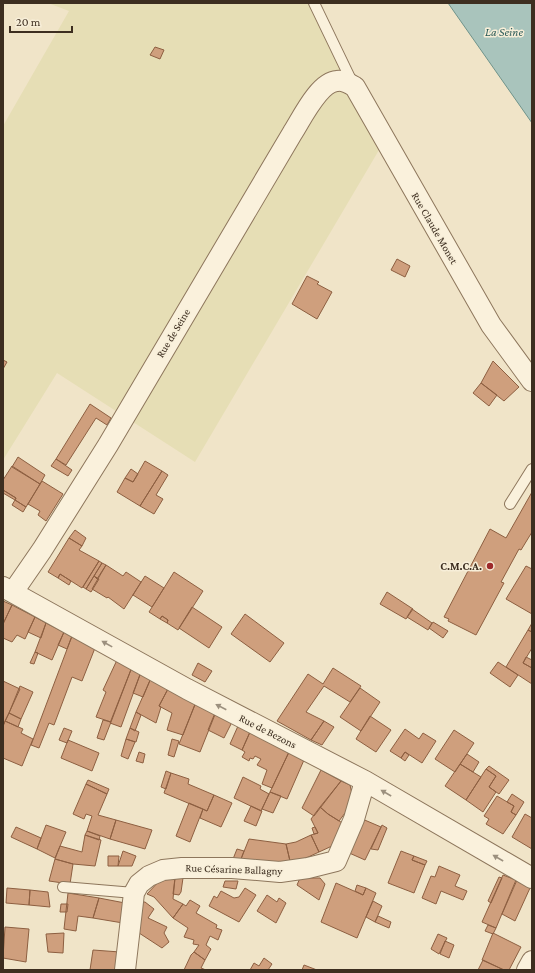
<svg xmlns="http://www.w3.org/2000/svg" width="535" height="973" font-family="'Crimson Pro',serif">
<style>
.farmland{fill:#e6deb5}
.water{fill:#a9c4bc;stroke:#6f938a}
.building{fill:#cf9f7d;stroke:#8d5f41}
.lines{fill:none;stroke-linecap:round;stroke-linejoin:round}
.lane-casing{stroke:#8d765c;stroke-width:12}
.street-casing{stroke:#8d765c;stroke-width:22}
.lane{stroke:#faf1dc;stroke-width:10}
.street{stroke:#faf1dc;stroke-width:20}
.oneway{fill:#9c907e}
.poi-dot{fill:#9e2a2b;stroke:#f7eed8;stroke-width:1.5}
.labels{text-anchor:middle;stroke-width:3;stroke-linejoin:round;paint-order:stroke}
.street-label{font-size:11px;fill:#3d2e20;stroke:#f7eed8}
.poi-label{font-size:11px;font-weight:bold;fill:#3d2e20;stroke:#f7eed8;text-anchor:end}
.water-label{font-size:12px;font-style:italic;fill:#2f5d5a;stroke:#f7eed8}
</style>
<rect width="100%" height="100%" fill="#f0e4c8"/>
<path class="farmland" d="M48,3H309L379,150L195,462L57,373L3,460V126L69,11Z"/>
<path class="water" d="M448,3H532V123Z"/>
<path class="building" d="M155,47L164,50L160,59L150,55Z
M397,259L410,266L405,277L391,270Z
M307,276L319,282L317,284L332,292L317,319L292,304Z
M3,360L7,362L3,369Z
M493,361L519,387L504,401L481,383Z
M481,383L497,395L489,406L473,393Z
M90,404L111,418L107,425L96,418L66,465L56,459Z
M18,457L45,475L40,484L12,467Z
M56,459L72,470L68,476L51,466Z
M145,461L162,471L140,506L117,492L125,478L133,482Z
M12,466L40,484L26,507L15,500L16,498L3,490V480Z
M131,469L138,474L133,482L125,478Z
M162,471L168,475L156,495L163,499L154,514L140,506Z
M42,481L63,494L46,521L38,515L40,511L28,504Z
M3,490L16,498L15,500L3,493Z
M532,492V532L521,550L519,549L501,582L504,583L476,635L448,621L449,619L444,617L490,529L506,538Z
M15,500L26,507L23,512L12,505Z
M75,530L86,538L82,546L69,538Z
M69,538L82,546L79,550L99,561L82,588L60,574L58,578L48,572Z
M99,561L102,563L86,589L83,587Z
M102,563L106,565L97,579L94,576Z
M106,565L123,576L126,572L141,582L124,609L108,597L107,598L92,589Z
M526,566L532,569V614L506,599Z
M174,572L203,591L178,630L167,623L168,620L162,616L160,619L149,612Z
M60,574L71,581L69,585L58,578Z
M94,576L99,579L91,592L86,589Z
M145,576L164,588L152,607L133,595Z
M387,592L413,609L406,619L380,604Z
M3,601L12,605L3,624Z
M12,605L35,617L25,639L17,635L12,642L3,638V624Z
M192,607L222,627L209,648L179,628Z
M412,609L432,623L428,630L407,617Z
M245,614L284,643L270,662L231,634Z
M162,616L168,620L167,623L160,619Z
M35,617L46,623L41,638L28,632Z
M433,622L448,631L443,638L429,628Z
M46,623L64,632L52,660L35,652Z
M532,623V632L528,630Z
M528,630L532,632V648L523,663L532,668V684L506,667Z
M64,632L72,636L67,649L58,645Z
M72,636L95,648L82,681L72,677L54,725L49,723L39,748L31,745Z
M35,652L38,653L34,664L30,663Z
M526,657L532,660V668L523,663Z
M117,660L132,667L111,722L96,717L106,692L103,690Z
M498,662L518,675L510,687L490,673Z
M198,663L212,671L205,682L192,675Z
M132,667L141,672L121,727L110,723Z
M333,668L361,686L350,702L324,686L306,712L324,721L311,740L277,721L308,674L323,684Z
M141,672L151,678L143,697L133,693Z
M151,678L169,687L159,706L161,707L156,723L136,712Z
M3,681L20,689L3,726Z
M20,686L33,692L21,719L9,713Z
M169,687L196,702L183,735L167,730L172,713L159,706Z
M360,688L380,702L361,731L340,717Z
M196,702L216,712L200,752L179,744Z
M136,712L141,715L135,731L130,728Z
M9,713L21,719L18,727L5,721Z
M215,713L232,722L224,738L208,730Z
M370,716L391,730L376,752L356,739Z
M103,720L111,722L104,740L97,738Z
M5,721L23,729L21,733L33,739L22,766L3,758V726Z
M324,721L334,727L322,745L311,740Z
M238,726L250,732L242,750L230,744Z
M64,728L72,731L67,743L59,740Z
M130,728L139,732L136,742L126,739Z
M405,729L419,739L423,733L436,741L422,763L405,752L401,758L390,751Z
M454,730L474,743L455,772L435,759Z
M250,732L289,752L272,788L262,784L267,770L257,765L261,759L255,756L253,759L250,758L249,761L242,757L245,752L242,750Z
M126,739L135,742L128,759L121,756Z
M172,739L179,741L174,757L168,755Z
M68,740L99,753L92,771L61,758Z
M139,752L145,754L143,763L136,761Z
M289,752L304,760L287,799L270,792Z
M405,752L409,755L405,761L401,758Z
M467,754L479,762L473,772L460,764Z
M460,764L481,777L466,800L445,786Z
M489,766L509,780L499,794L489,787L496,776L486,769Z
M486,769L496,776L489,787L496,792L483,812L466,800Z
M321,770L341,781L314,816L302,808Z
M166,771L171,773L166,789L161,787Z
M171,773L189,779L188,784L214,795L207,811L164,793Z
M243,777L261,786L260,789L269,794L261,811L234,798Z
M88,780L109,789L107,794L86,784Z
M341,781L350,785L354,802L348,815L345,813L339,821L328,814L320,807Z
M86,784L107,794L98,815L116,820L110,839L87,831L92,816L86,814L84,819L73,814Z
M270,792L281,796L273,813L262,809Z
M512,794L524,802L516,815L511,812L514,806L507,802Z
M214,795L232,803L221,827L200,818L203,809L207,811Z
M497,796L514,806L511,812L516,815L503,834L486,824L489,819L484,816Z
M189,803L203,809L190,842L176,836Z
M251,806L262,811L256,826L244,821Z
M320,807L328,814L344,824L332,846L319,852L311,835L318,833L311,819Z
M525,814L532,818V849L512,837Z
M360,818L381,827L365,860L347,852Z
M116,820L152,830L145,849L110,839Z
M46,825L66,832L55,858L37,849Z
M382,825L387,828L378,850L371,849Z
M16,827L41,838L37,849L11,837Z
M315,827L318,833L314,834L312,828Z
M87,831L100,836L99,840L85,835Z
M85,835L101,840L95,866L73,864L55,859L60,846L82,852Z
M311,835L319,852L304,859L290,861L286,844L296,842Z
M249,839L286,844L290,861L268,863L241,859Z
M237,849L244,851L241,859H233Z
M123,851L136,856L132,866H118Z
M401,851L414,856L412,860L425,865L414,893L388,883Z
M108,856H119L118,866H108Z
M414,856L427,861L425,865L412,860Z
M55,859L73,864L70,884L49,881Z
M439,866L460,875L455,886L467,891L463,900L441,891L436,904L422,898L431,876L435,877Z
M503,875L516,880L496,928L482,922Z
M499,877L502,878L491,903L488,901Z
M162,878H175L173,899L183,904L173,918L154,897L147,894Z
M175,878H183L181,892L179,895L173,894Z
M300,878H320L325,884L319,900L297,885Z
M517,880L530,888L515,921L502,914Z
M225,881H238L236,889L223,887Z
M336,883L363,895L366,888L376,893L357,938L321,922Z
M357,885L366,888L363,895L355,891Z
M7,888L30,890L29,905L6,903Z
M245,888L256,895L239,922L209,906L214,896L217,898L221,891L234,898L239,897Z
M30,890L48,892L50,907L29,905Z
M68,893L99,898L93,918L78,916L76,931L64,929Z
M267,895L277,902L279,898L286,903L276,923L257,911Z
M99,898L125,903L123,923L93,918Z
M190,900L200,906L196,913L217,925L216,928L222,930L218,940L210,936L206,945L211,949L205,960L194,952L199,945L193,944L194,940L184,937L188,928L173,918L183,904L186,906Z
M373,901L382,906L375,922L366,917Z
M140,902H145L154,909L148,918L167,927L164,933L169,942L162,948L136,931Z
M61,904H68L67,912H60Z
M378,916L391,922L389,928L375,922Z
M488,925L496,928L493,934L485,931Z
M5,927L29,929L26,962L3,958Z
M64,933L63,953L48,952L46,934Z
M493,933L521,947L509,970H504L482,960Z
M438,934L447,938L439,954L431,949Z
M445,941L454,945L449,958L440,954Z
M93,950L120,952L117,970H90Z
M194,952L205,960L201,968L206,970H184L191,955Z
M264,958L272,964L268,970H250L254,963L259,966Z
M483,960L504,970H478Z
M304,965L317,970H302Z"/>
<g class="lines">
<g class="lane-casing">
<path id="lane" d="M314,3L353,84
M510,504L532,469
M63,887L134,893"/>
</g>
<g class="street-casing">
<path id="street" d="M3,587L187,689L365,781L532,878
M13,592L42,550L108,445L293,132C302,118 319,82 337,81C344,80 350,84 355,87L491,325L532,381
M125,970L134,893L139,884L149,876L163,870L182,868H232L280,872L308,868L336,861L354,819L365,781
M527,970L532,961"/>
</g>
<use href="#lane" class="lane"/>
<use href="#street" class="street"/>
</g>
<defs><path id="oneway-solid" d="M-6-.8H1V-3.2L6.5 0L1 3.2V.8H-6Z"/></defs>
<g class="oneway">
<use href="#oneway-solid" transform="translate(107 644) rotate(-151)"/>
<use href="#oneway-solid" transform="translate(221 707) rotate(-153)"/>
<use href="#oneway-solid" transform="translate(386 793) rotate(-150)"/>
<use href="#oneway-solid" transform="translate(498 858) rotate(-150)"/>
</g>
<circle class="poi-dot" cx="490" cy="566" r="4"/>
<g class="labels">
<g class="street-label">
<text transform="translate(435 228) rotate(60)" y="4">Rue Claude Monet</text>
<text transform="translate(173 333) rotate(-59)" y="4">Rue de Seine</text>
<text transform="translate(268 731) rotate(27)" y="4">Rue de Bezons</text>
<text transform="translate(234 869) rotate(2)" y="4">Rue Césarine Ballagny</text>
</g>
<g class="poi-label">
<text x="482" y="570">C.M.C.A.</text>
</g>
<g class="water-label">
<text x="504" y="36">La Seine</text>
</g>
</g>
<rect width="535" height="973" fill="none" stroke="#3d2e20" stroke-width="8"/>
<path d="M10 26v6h62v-6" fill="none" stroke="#3d2e20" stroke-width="2"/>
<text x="16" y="26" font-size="12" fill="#3d2e20" stroke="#f7eed8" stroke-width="3" paint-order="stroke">20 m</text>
</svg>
